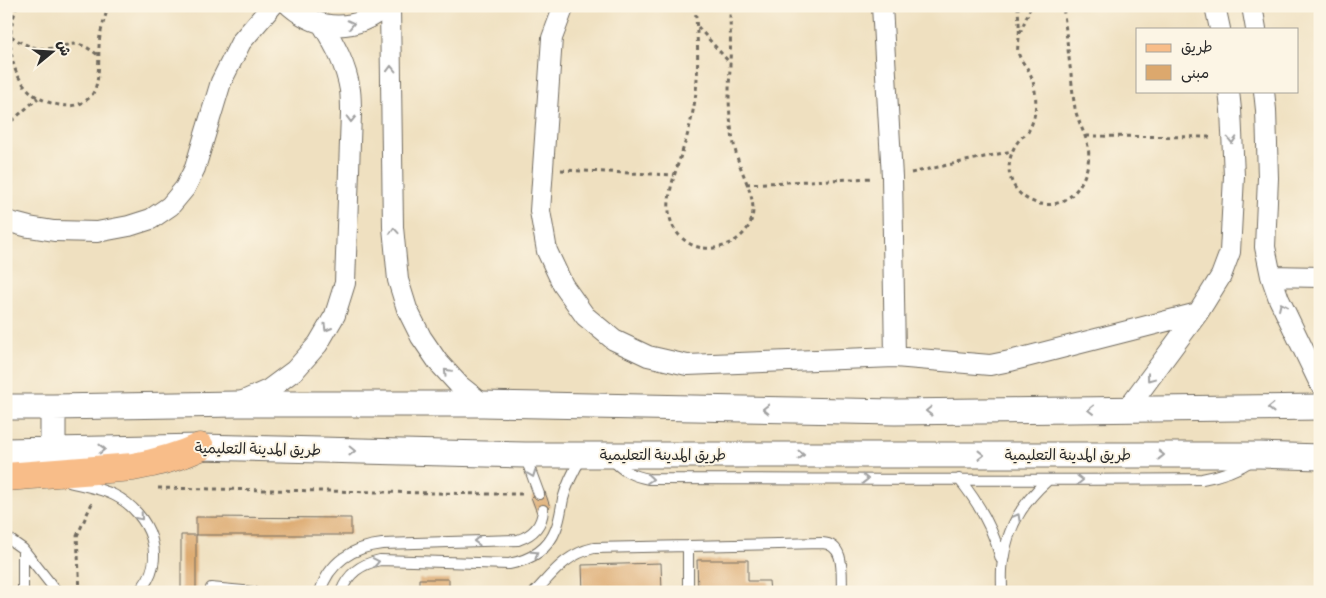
<svg xmlns="http://www.w3.org/2000/svg" width="1326" height="598" font-family="Pangolin,'Playpen Sans Arabic',sans-serif">
<style>
.building{fill:#dca86d}
.lines{fill:none;stroke-linecap:round;stroke-linejoin:round}
.service-casing{stroke:#706a5f;stroke-width:12}
.minor-casing{stroke:#706a5f;stroke-width:22}
.tertiary-casing{stroke:#706a5f;stroke-width:27}
.primary-casing{stroke:#706a5f;stroke-width:29}
.path{stroke:#706a5f;stroke-width:3;stroke-dasharray:4 4;stroke-linecap:butt}
.service{stroke:#fff;stroke-width:10}
.minor{stroke:#fff;stroke-width:20}
.tertiary{stroke:#fff;stroke-width:25}
.primary{stroke:#f8bd89;stroke-width:28}
.oneway{stroke:#a0a0a0}
.labels{text-anchor:middle;stroke-width:4;stroke-linejoin:round;paint-order:stroke}
.street-label{font-size:15px;fill:#2b2b2b;stroke:#fcf5e5}
</style>
<rect width="100%" height="100%" fill="#fcf5e5"/>
<filter id="ink" filterUnits="userSpaceOnUse"><feTurbulence type="fractalNoise" baseFrequency=".02" numOctaves="2"/><feDisplacementMap in="SourceGraphic" scale="10" xChannelSelector="R" yChannelSelector="G"/><feConvolveMatrix kernelMatrix="1 2 1 2 8 2 1 2 1" color-interpolation-filters="sRGB"/></filter>
<filter id="wash" filterUnits="userSpaceOnUse"><feTurbulence type="fractalNoise" baseFrequency=".0096" numOctaves="4" result="noise"/><feDisplacementMap in="SourceGraphic" scale="20" xChannelSelector="R" yChannelSelector="G"/><feGaussianBlur stdDeviation="1.12" result="paint"/><feColorMatrix in="noise" values="0 0 0 0 0 0 0 0 0 0 0 0 0 0 0 0 0 1.4 0 .05"/><feComposite in="paint" operator="in"/></filter>
<g filter="url(#wash)">
<rect width="100%" height="100%" fill="#efe0c0"/>
<g id="blocks">
<path class="building" d="M545,492L550,507L537,513L531,497Z
M196,517L351,518V535H196V592H181V535H196Z
M697,560H748V581H769L770,592H698Z
M661,563L662,592H583L582,565Z
M419,579H449V592H419Z"/>
</g>
</g>
<g filter="url(#ink)">
<use href="#blocks" fill-opacity="0" stroke="#706a5f" stroke-width="1"/>
<g class="lines">
<g class="service-casing">
<path id="service" d="M525,456L539,494
M611,458C622,471 633,476 649,479C833,479 1017,481 1202,479C1219,476 1236,471 1251,461
M959,479C979,503 993,528 1001,559
M69,482C84,486 100,488 114,495C150,513 170,560 138,592
M6,537L23,549L57,592
M23,549V592
M211,588L254,592
M320,592C329,562 353,547 382,544L518,540C533,535 542,526 543,510
M341,592C348,573 361,564 380,560L509,564C530,560 548,550 556,529C560,519 561,509 563,499C567,484 574,470 582,457
M535,592C553,573 566,554 594,548L688,546
M688,592V546L822,543C846,544 841,574 842,592
M1002,592C1002,581 1001,571 1003,561C1007,528 1023,502 1047,481"/>
</g>
<g class="minor-casing">
<path id="minor" d="M290,6C319,31 356,33 385,6
M390,6L393,227L398,280L407,309L421,337L438,362L459,385L483,404
M564,6L552,38L540,211L547,251L563,285L585,316L614,340L648,356L687,365L895,357L990,365L1010,361L1198,313
M882,6L892,177L895,357
M1215,6L1220,29
M1252,6L1256,29
M1264,91L1266,110L1268,178L1265,247L1271,276L1279,299L1320,384
M6,221L29,227L54,231L97,232L129,226L151,219L170,206L185,188L195,168L221,82L241,42L272,6
M1271,276L1320,277
M241,402L268,390L295,370L318,344L335,315L345,283L351,114C351,106 351,98 350,90C346,65 335,45 322,24
M1127,409L1198,313L1221,276L1230,252L1234,176L1231,110L1229,91"/>
</g>
<g class="tertiary-casing">
<path id="tertiary" d="M6,407H53L237,404H483L895,412L1320,407
M53,449V407
M6,451L200,447L525,455H1260L1320,457"/>
</g>
<g class="primary-casing">
<path id="primary" d="M6,477L133,467C156,463 178,457 200,447"/>
</g>
<path class="path" d="M17,6C9,27 8,53 17,74C21,82 29,92 37,97C40,99 44,100 48,102C63,107 79,109 91,96C102,83 97,53 100,36C102,26 105,16 109,6
M695,6C698,38 699,69 695,100C692,118 688,135 682,152C673,180 655,220 687,242C709,257 745,244 752,218C757,197 741,174 736,153C731,134 729,113 729,93C729,83 730,73 730,63C731,44 730,25 730,6
M1018,6C1018,16 1020,27 1019,37C1019,43 1016,49 1019,55C1021,61 1026,66 1029,71C1035,83 1037,99 1035,112C1034,118 1032,125 1029,130C1028,134 1024,135 1021,138C1012,147 1007,163 1010,176C1016,201 1047,213 1068,198C1079,190 1086,176 1088,163C1092,141 1079,128 1075,108C1073,97 1072,85 1071,74C1068,52 1066,29 1063,6
M698,27L730,63
M1020,33L1031,6
M11,36C25,46 40,52 57,47C63,46 70,44 76,44C85,45 91,50 98,55
M6,126L38,98
M1086,136L1214,137
M561,170L674,175
M911,173L1012,151
M746,184L873,178
M158,488L490,494H524
M80,592L77,536L93,501"/>
<use href="#service" class="service"/>
<use href="#minor" class="minor"/>
<use href="#tertiary" class="tertiary"/>
<use href="#primary" class="primary"/>
</g>
<defs><path id="oneway-chevron" d="M-2-3.5L2.5 0L-2 3.5" fill="none" stroke-width="1.6" stroke-linecap="round" stroke-linejoin="round" transform="scale(1.25)"/></defs>
<g class="oneway">
<use href="#oneway-chevron" transform="translate(351 24) rotate(-13)"/>
<use href="#oneway-chevron" transform="translate(391 69) rotate(-91)"/>
<use href="#oneway-chevron" transform="translate(351 119) rotate(91)"/>
<use href="#oneway-chevron" transform="translate(1232 140) rotate(88)"/>
<use href="#oneway-chevron" transform="translate(394 231) rotate(-94)"/>
<use href="#oneway-chevron" transform="translate(1282 306) rotate(-115)"/>
<use href="#oneway-chevron" transform="translate(327 328) rotate(120)"/>
<use href="#oneway-chevron" transform="translate(447 372) rotate(-133)"/>
<use href="#oneway-chevron" transform="translate(1150 378) rotate(127)"/>
<use href="#oneway-chevron" transform="translate(1271 408) rotate(179)"/>
<use href="#oneway-chevron" transform="translate(766 409) rotate(-179)"/>
<use href="#oneway-chevron" transform="translate(1091 410) rotate(179)"/>
<use href="#oneway-chevron" transform="translate(929 411) rotate(179)"/>
<use href="#oneway-chevron" transform="translate(102 449) rotate(-1)"/>
<use href="#oneway-chevron" transform="translate(352 451) rotate(1)"/>
<use href="#oneway-chevron" transform="translate(801 455)"/>
<use href="#oneway-chevron" transform="translate(981 455)"/>
<use href="#oneway-chevron" transform="translate(1161 455)"/>
<use href="#oneway-chevron" transform="translate(532 474) rotate(69)"/>
<use href="#oneway-chevron" transform="translate(650 479) rotate(5)"/>
<use href="#oneway-chevron" transform="translate(865 479)"/>
<use href="#oneway-chevron" transform="translate(1080 480) rotate(-1)"/>
<use href="#oneway-chevron" transform="translate(140 517) rotate(49)"/>
<use href="#oneway-chevron" transform="translate(1017 517) rotate(-61)"/>
<use href="#oneway-chevron" transform="translate(477 541) rotate(178)"/>
<use href="#oneway-chevron" transform="translate(535 554) rotate(-35)"/>
<use href="#oneway-chevron" transform="translate(376 562) rotate(-11)"/>
</g>
</g>
<g class="labels">
<g class="street-label">
<text transform="translate(258 449) rotate(1)" y="5">طريق المدينة التعليمية</text>
<text x="663" y="460">طريق المدينة التعليمية</text>
<text x="1068" y="460">طريق المدينة التعليمية</text>
</g>
</g>
<rect width="1326" height="598" fill="none" stroke="#fcf5e5" stroke-width="25"/>
<rect x="1136" y="28" width="162" height="65" fill="#fcf5e5" stroke="#a8a49b"/>
<rect x="1146" y="44" width="25" height="8" fill="#f8bd89" stroke="#a8a49b"/>
<text x="1181" y="52" font-size="15" fill="#2b2b2b">طريق</text>
<rect x="1146" y="65" width="25" height="15" fill="#dca86d" stroke="#a8a49b"/>
<text x="1181" y="78" font-size="15" fill="#2b2b2b">مبنى</text>
<g transform="translate(52 52) rotate(72)" stroke="#fcf5e5" stroke-width="4" paint-order="stroke">
<path d="M0-4L9 19L0 12L-9 19Z" fill="#2b2b2b"/>
<text y="-8" font-size="14" font-weight="bold" text-anchor="middle" fill="#2b2b2b">ش</text>
</g>
</svg>
